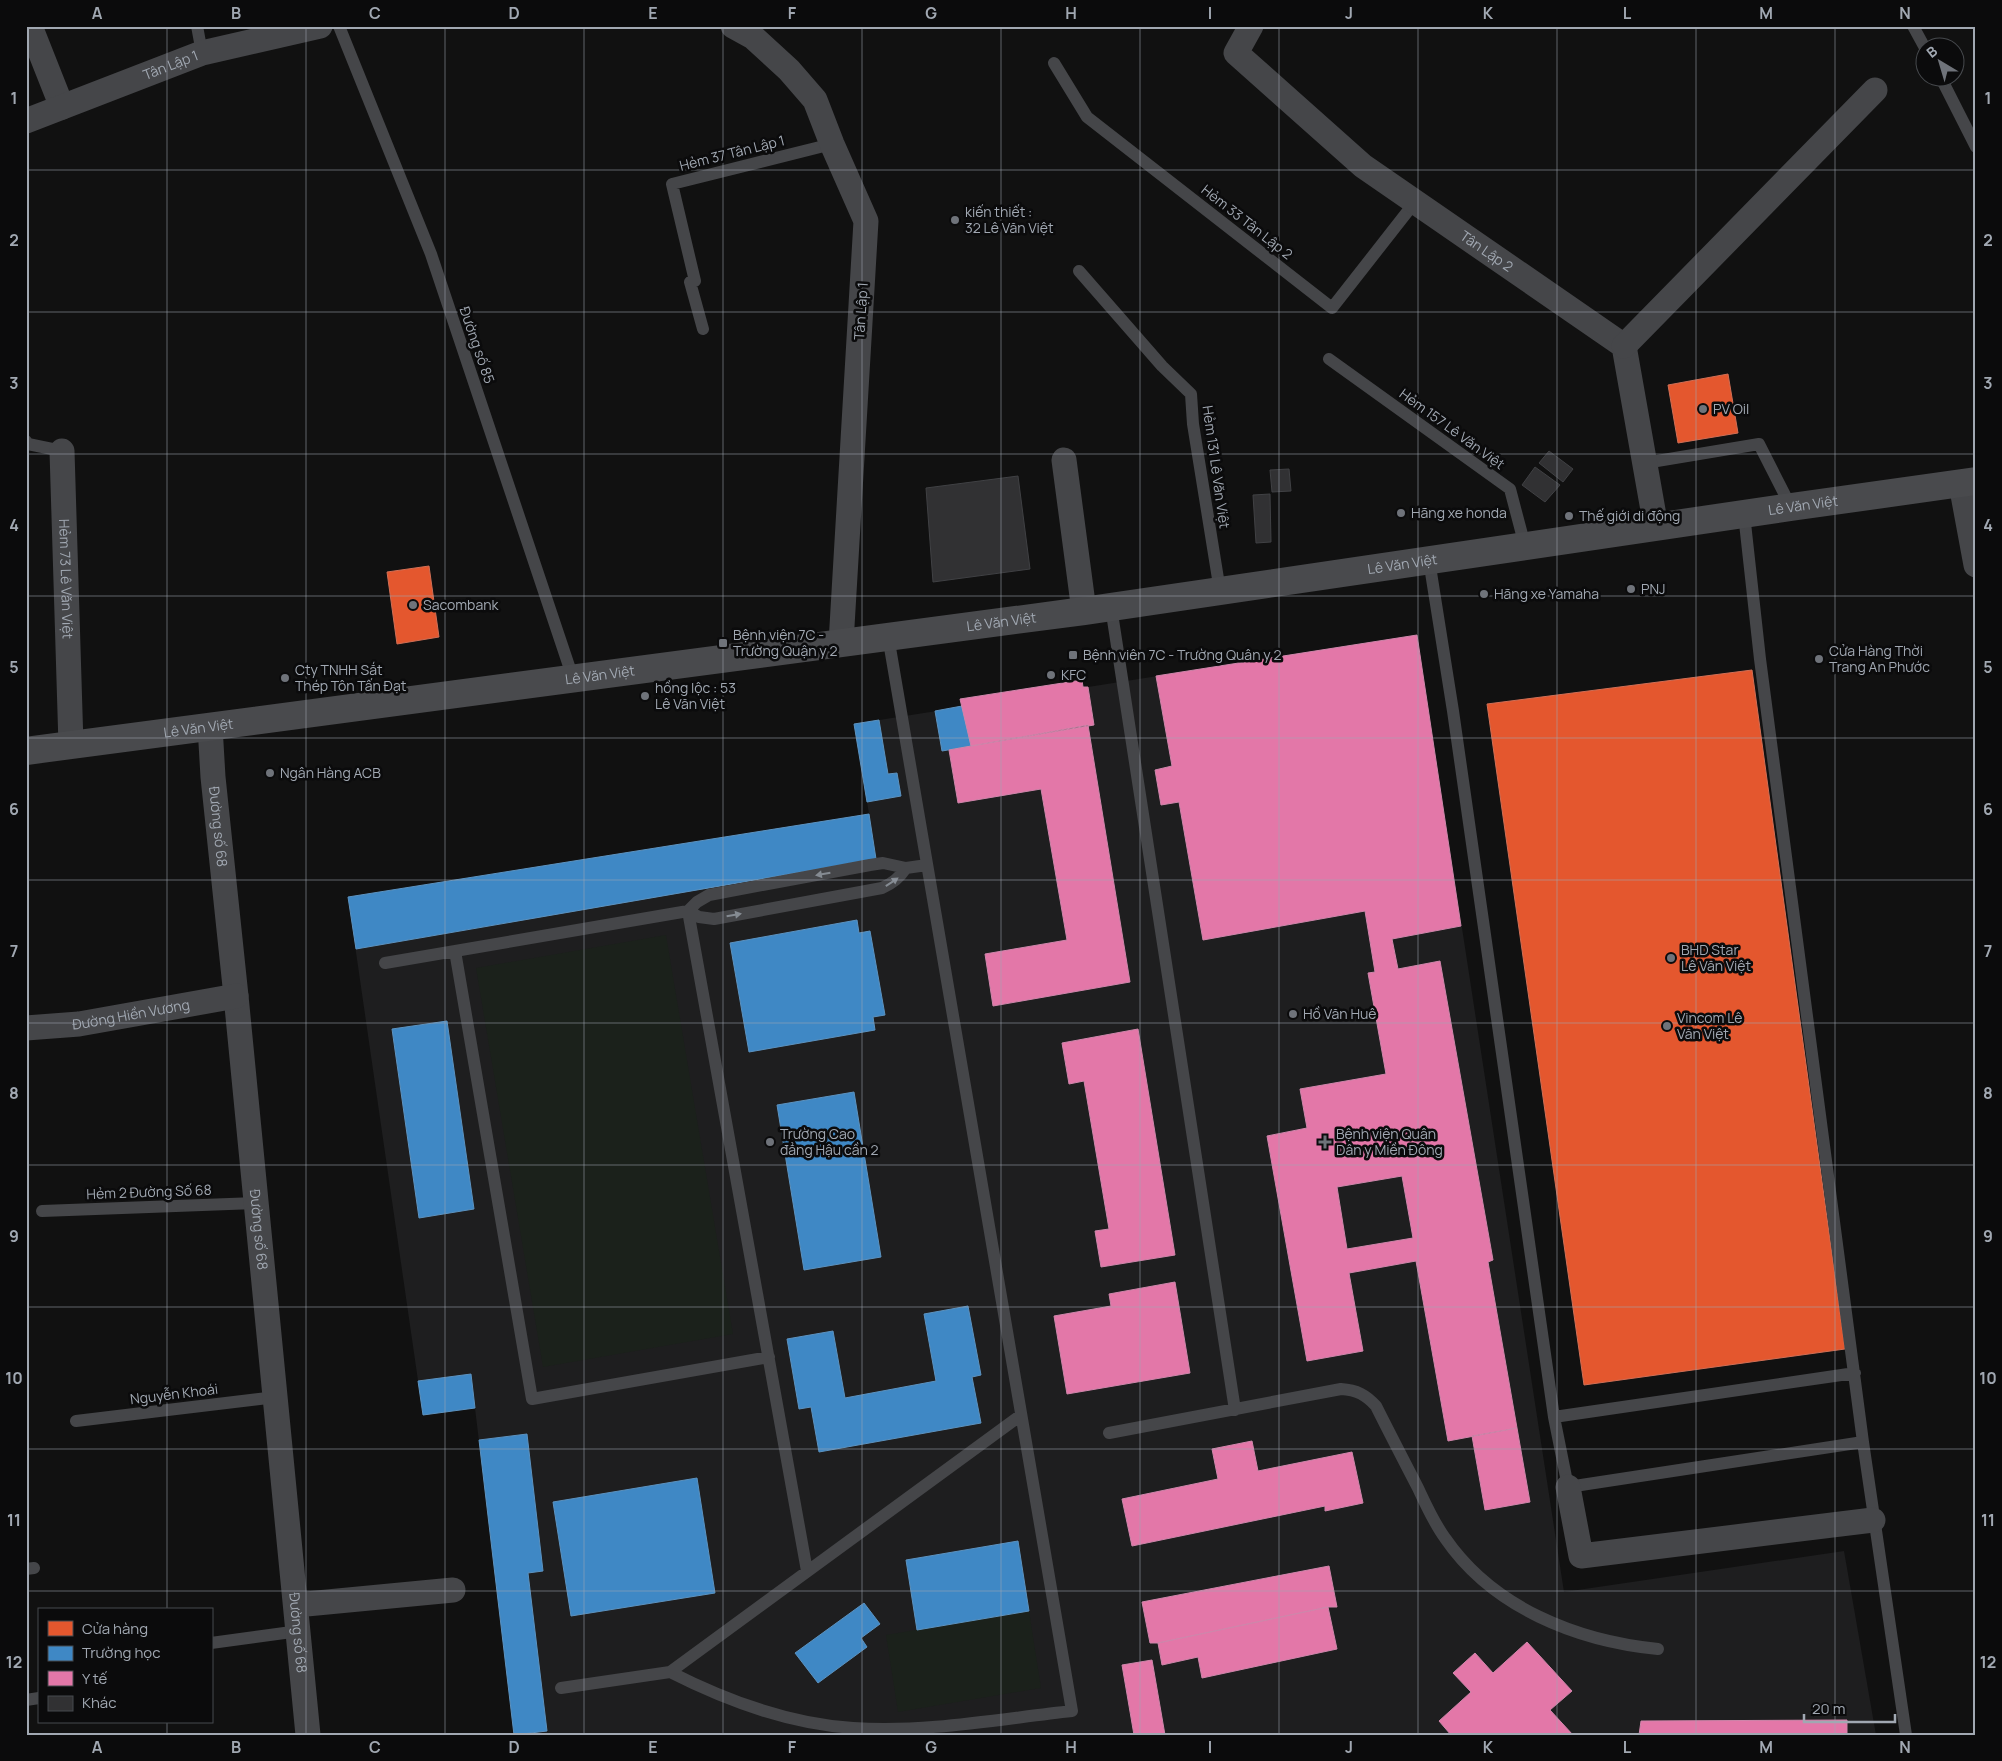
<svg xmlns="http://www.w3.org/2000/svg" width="2002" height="1761" font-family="Manrope,sans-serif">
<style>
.built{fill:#1e1e1f}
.green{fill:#1b211b}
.shops{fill:#e4572e;stroke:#d06f56}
.schools{fill:#3f88c5;stroke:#5c92bf}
.health{fill:#e377a8;stroke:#cf86ab;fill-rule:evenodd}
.building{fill:#313133;stroke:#404144}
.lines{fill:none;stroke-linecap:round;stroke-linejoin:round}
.lane{stroke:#454649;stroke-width:12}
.street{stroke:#454649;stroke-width:25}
.secondary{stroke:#494a4d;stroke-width:28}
.oneway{fill:#858b92}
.grid{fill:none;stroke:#a1a8b2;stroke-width:1;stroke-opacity:0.55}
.poi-dot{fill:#6f737a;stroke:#0b0b0c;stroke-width:2}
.labels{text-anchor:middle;stroke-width:5;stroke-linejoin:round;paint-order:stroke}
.street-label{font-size:14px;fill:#a1a8b2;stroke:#0b0b0c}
.poi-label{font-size:14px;fill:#a1a8b2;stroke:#0b0b0c;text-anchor:start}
.neatline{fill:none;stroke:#a1a8b2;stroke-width:2}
.grid-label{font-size:16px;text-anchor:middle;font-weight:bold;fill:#a1a8b2}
</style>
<rect width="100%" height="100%" fill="#111"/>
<path class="built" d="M1417,635L1564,1592L1844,1551L1876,1735H514L475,1408L423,1415L348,897L869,814L854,724L962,707L960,699L1082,680L1083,687H1088Z"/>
<path class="green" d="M666,935L733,1334L543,1367L476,968Z
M1029,1611L1041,1688L898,1712L886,1635Z"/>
<path class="shops" d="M1728,374L1738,433L1678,443L1668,385Z
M429,566L439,637L397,644L387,572Z
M1752,670L1845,1349L1584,1385L1487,704Z"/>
<path class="schools" d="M962,706L971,746L942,751L935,711Z
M879,720L888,774L897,773L901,796L867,802L854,724Z
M869,814L876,859L356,949L348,897Z
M857,920L859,933L870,931L885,1015L873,1017L875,1030L749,1052L730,943Z
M447,1021L474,1209L419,1218L392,1029Z
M854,1092L881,1257L804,1270L777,1105Z
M968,1306L981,1375L972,1377L981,1423L819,1452L811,1407L799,1409L787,1339L833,1331L845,1398L936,1381L924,1314Z
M471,1374L475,1408L423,1415L418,1381Z
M527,1434L543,1571L528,1573L547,1731L514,1735L479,1440Z
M697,1478L715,1593L571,1616L553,1502Z
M1018,1541L1029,1611L917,1630L906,1560Z
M864,1603L880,1624L861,1638L867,1647L818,1683L795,1653Z"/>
<path class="health" d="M1417,635L1461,926L1392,939L1398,969L1440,961L1493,1260L1488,1262L1517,1428L1448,1441L1416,1261L1349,1273L1363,1351L1307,1361L1267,1136L1307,1128L1300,1089L1386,1074L1368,973L1375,972L1365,911L1203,940L1179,802L1161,805L1155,770L1172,766L1156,676ZM1402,1176L1413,1238L1347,1249L1337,1187Z
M1082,680L1083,687H1088L1094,725L971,746L960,699Z
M1088,725L1130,982L993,1006L985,954L1067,940L1041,789L958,803L949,750Z
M1138,1029L1175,1255L1101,1267L1095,1231L1109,1229L1084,1081L1069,1084L1062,1043Z
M1175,1282L1190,1373L1067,1394L1054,1316L1111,1306L1109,1294Z
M1517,1428L1530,1502L1485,1510L1472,1436Z
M1252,1441L1258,1471L1352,1452L1363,1503L1325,1511V1506L1132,1546L1122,1499L1218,1479L1212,1449Z
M1329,1566L1337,1607H1328L1158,1643H1150L1142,1602Z
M1328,1607L1337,1649L1202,1678L1198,1657L1162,1665L1158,1643Z
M1527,1642L1572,1691L1550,1710L1573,1735H1451L1439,1721L1471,1692L1453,1673L1475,1653L1493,1673Z
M1152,1660L1165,1735H1134L1122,1665Z
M1847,1720V1735H1639L1641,1721Z"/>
<path class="building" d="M1549,451L1573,469L1563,482L1539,463Z
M1535,467L1560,485L1545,502L1522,485Z
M1289,469L1291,491L1272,492L1270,470Z
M1018,476L1030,569L933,582L926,488Z
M1270,494L1271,542L1256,543L1253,495Z"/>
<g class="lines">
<path class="lane" d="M197,26L202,53
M339,26L431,254L573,678
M1913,26L1925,48
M1054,63L1087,117L1332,308L1415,202
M1941,78L1976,147
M1079,271L1162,366L1191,394L1193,424L1220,591
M703,329L690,282L695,281L672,184L832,144
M1329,359L1510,489L1525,546
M26,441L28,444L62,451
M1645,463L1759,444L1791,507
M1744,514L1760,659L1863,1442L1906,1735
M1429,560L1453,711L1554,1417L1568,1487L1863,1442
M1111,607L1235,1410
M688,911L807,1571
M688,911L699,917L714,919L882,888C893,883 899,878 906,868
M455,951L532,1399L769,1357
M385,963L688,911L697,902L709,895L870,865L883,863L906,868L927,865
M42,1211L256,1203
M1554,1417L1855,1373
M76,1421L276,1397
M1109,1433L1341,1389C1357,1390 1366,1395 1376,1406C1390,1434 1404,1461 1418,1488C1426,1505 1434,1523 1445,1538C1493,1608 1577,1641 1658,1649
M26,1569L34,1568
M211,1643L299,1631
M670,1672C727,1701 788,1724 853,1728C926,1733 999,1719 1072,1711L888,636
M561,1688L670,1672L1021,1415
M26,1700L39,1698"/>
<g class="street">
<path d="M30,26L62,107"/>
<path d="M733,26L753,37L789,70L815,100L832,144L866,221L841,643"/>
<path id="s1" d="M1251,26L1236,53L1363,166L1624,346L1656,527"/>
<path id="s2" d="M26,121L202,53L320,26"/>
<path d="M1624,346L1875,90"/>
<path id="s3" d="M62,451L71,745"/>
<path d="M1064,460L1084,611"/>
<path d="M1961,484L1976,565"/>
<path id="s4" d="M210,726L213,777L236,996L308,1735"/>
<path id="s5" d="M26,1028L79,1024L236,996"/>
<path d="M1568,1487L1581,1556L1873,1520"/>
<path d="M296,1605L453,1590"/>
</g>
<path class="secondary" id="s6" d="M26,751L1084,611L1791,507L1976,481"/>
</g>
<defs><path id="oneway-solid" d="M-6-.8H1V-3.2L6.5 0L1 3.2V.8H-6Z" transform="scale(1.25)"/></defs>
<g class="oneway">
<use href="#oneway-solid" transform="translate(823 874) rotate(170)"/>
<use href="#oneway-solid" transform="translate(892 882) rotate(-34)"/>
<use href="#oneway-solid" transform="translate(734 915) rotate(-10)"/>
</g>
<path class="grid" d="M167,26V1610M306,26V1735M445,26V1735M584,26V1735M723,26V1735M862,26V1735M1001,26V1735M1140,26V1735M1279,26V1735M1418,26V1735M1557,26V1735M1696,26V1735M1835,26V1735M26,170H1976M26,312H1976M26,454H1976M26,596H1976M26,738H1976M26,880H1976M26,1023H1976M26,1165H1976M26,1307H1976M26,1449H1976M26,1591H1976M167,1722V1735"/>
<g class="poi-dot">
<circle cx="955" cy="220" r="5"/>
<circle cx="1703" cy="409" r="5"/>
<circle cx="1401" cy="513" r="5"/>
<circle cx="1569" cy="516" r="5"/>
<circle cx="1631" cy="589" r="5"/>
<circle cx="1484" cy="594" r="5"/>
<circle cx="413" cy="605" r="5"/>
<rect x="718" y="638" width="10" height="10" rx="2.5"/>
<rect x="1068" y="650" width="10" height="10" rx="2.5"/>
<circle cx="1819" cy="659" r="5"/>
<circle cx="1051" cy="675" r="5"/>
<circle cx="285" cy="678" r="5"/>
<circle cx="645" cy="696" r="5"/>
<circle cx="270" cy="773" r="5"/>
<circle cx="1671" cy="958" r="5"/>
<circle cx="1293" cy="1014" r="5"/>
<circle cx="1667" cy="1026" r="5"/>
<circle cx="770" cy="1142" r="5"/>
<path d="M1322.5 1134.5h5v5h5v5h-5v5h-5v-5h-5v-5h5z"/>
</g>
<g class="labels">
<g class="street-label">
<text dy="5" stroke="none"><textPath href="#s2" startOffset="155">Tân Lập 1</textPath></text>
<text transform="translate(732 153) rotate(-14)" y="5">Hẻm 37 Tân Lập 1</text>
<text transform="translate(1247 222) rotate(38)" y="5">Hẻm 33 Tân Lập 2</text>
<text dy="5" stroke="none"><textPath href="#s1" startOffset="351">Tân Lập 2</textPath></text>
<text transform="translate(861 311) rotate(-86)" y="5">Tân Lập 1</text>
<text transform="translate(477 345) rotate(71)" y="5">Đường số 85</text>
<text transform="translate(1452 429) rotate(36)" y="5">Hẻm 157 Lê Văn Việt</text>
<text transform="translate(1216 467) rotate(82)" y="5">Hẻm 131 Lê Văn Việt</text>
<text dy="5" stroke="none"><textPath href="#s6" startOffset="1794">Lê Văn Việt</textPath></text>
<text dy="5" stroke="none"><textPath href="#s6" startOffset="1389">Lê Văn Việt</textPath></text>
<text dy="5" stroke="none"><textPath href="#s3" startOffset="128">Hẻm 73 Lê Văn Việt</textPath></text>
<text dy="5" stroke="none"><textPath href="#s6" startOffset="984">Lê Văn Việt</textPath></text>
<text dy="5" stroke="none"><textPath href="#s6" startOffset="579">Lê Văn Việt</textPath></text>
<text dy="5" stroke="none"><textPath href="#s6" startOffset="174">Lê Văn Việt</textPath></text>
<text dy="5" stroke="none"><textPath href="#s4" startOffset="101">Đường số 68</textPath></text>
<text dy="5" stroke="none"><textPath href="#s5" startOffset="106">Đường Hiền Vương</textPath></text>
<text transform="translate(149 1192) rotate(-2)" y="5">Hẻm 2 Đường Số 68</text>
<text dy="5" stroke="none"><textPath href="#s4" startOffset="506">Đường số 68</textPath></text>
<text transform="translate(174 1394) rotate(-7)" y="5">Nguyễn Khoái</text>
<text dy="5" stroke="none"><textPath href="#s4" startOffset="911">Đường số 68</textPath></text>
</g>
<g class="poi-label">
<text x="965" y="217">kiến thiết :<tspan x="965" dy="16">32 Lê Văn Việt</tspan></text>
<text x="1713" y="414">PV Oil</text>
<text x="1411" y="518">Hãng xe honda</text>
<text x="1579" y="521">Thế giới di động</text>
<text x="1641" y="594">PNJ</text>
<text x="1494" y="599">Hãng xe Yamaha</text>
<text x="423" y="610">Sacombank</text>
<text x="733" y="640">Bệnh viện 7C -<tspan x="733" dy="16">Trường Quận y 2</tspan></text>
<text x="1829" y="656">Cửa Hàng Thời<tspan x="1829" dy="16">Trang An Phước</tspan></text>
<text x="1083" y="660">Bệnh viên 7C - Trường Quân y 2</text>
<text x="295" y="675">Cty TNHH Sắt<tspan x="295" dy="16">Thép Tôn Tấn Đạt</tspan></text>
<text x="1061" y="680">KFC</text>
<text x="655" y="693">hồng lộc : 53<tspan x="655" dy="16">Lê Văn Việt</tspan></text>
<text x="280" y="778">Ngân Hàng ACB</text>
<text x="1681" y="955">BHD Star<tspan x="1681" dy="16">Lê Văn Việt</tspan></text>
<text x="1303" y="1019">Hồ Văn Huê</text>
<text x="1677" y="1023">Vincom Lê<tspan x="1677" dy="16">Văn Việt</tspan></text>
<text x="780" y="1139">Trường Cao<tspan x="780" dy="16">đẳng Hậu cần 2</tspan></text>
<text x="1336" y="1139">Bệnh viện Quân<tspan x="1336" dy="16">Dân y Miền Đông</tspan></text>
</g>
</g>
<rect width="2002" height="1761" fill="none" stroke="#0b0b0c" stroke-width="55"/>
<rect x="38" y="1608" width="175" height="115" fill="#0b0b0c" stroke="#474a4e"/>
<rect x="48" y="1621" width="25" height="15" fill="#e4572e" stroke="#474a4e"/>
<text x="82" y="1634" font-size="15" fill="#a1a8b2">Cửa hàng</text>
<rect x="48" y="1646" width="25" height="15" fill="#3f88c5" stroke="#474a4e"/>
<text x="82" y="1658" font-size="15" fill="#a1a8b2">Trường học</text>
<rect x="48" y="1671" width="25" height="15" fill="#e377a8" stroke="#474a4e"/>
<text x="82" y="1684" font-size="15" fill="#a1a8b2">Y tế</text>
<rect x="48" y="1696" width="25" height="15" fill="#313133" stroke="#474a4e"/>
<text x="82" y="1708" font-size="15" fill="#a1a8b2">Khác</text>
<g transform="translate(1940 62) rotate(322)"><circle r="24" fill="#0b0b0c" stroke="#474a4e"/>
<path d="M0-4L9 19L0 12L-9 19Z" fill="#6f737a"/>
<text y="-8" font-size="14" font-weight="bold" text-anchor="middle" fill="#a1a8b2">B</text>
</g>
<path d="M1804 1714v8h91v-8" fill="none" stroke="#a1a8b2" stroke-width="2.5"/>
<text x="1812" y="1714" font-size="15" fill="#a1a8b2" stroke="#0b0b0c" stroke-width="4" paint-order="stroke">20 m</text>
<rect x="28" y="28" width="1946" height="1706" class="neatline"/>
<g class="grid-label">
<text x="97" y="19">A</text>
<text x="236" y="19">B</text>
<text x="375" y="19">C</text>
<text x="514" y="19">D</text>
<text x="653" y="19">E</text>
<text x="792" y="19">F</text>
<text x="931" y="19">G</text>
<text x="1071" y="19">H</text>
<text x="1210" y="19">I</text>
<text x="1349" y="19">J</text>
<text x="1488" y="19">K</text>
<text x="1627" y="19">L</text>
<text x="1766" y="19">M</text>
<text x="1905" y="19">N</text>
<text x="14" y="104">1</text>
<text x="1988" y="104">1</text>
<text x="14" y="246">2</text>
<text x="1988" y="246">2</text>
<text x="14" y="389">3</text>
<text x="1988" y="389">3</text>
<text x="14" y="531">4</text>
<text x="1988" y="531">4</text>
<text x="14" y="673">5</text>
<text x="1988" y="673">5</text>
<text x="14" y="815">6</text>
<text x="1988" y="815">6</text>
<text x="14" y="957">7</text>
<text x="1988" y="957">7</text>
<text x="14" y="1099">8</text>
<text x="1988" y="1099">8</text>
<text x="14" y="1242">9</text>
<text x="1988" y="1242">9</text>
<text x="14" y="1384">10</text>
<text x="1988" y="1384">10</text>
<text x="14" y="1526">11</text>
<text x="1988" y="1526">11</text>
<text x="14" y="1668">12</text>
<text x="1988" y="1668">12</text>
<text x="97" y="1753">A</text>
<text x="236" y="1753">B</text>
<text x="375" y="1753">C</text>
<text x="514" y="1753">D</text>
<text x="653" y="1753">E</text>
<text x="792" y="1753">F</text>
<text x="931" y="1753">G</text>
<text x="1071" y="1753">H</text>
<text x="1210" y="1753">I</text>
<text x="1349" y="1753">J</text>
<text x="1488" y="1753">K</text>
<text x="1627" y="1753">L</text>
<text x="1766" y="1753">M</text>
<text x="1905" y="1753">N</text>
</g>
</svg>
